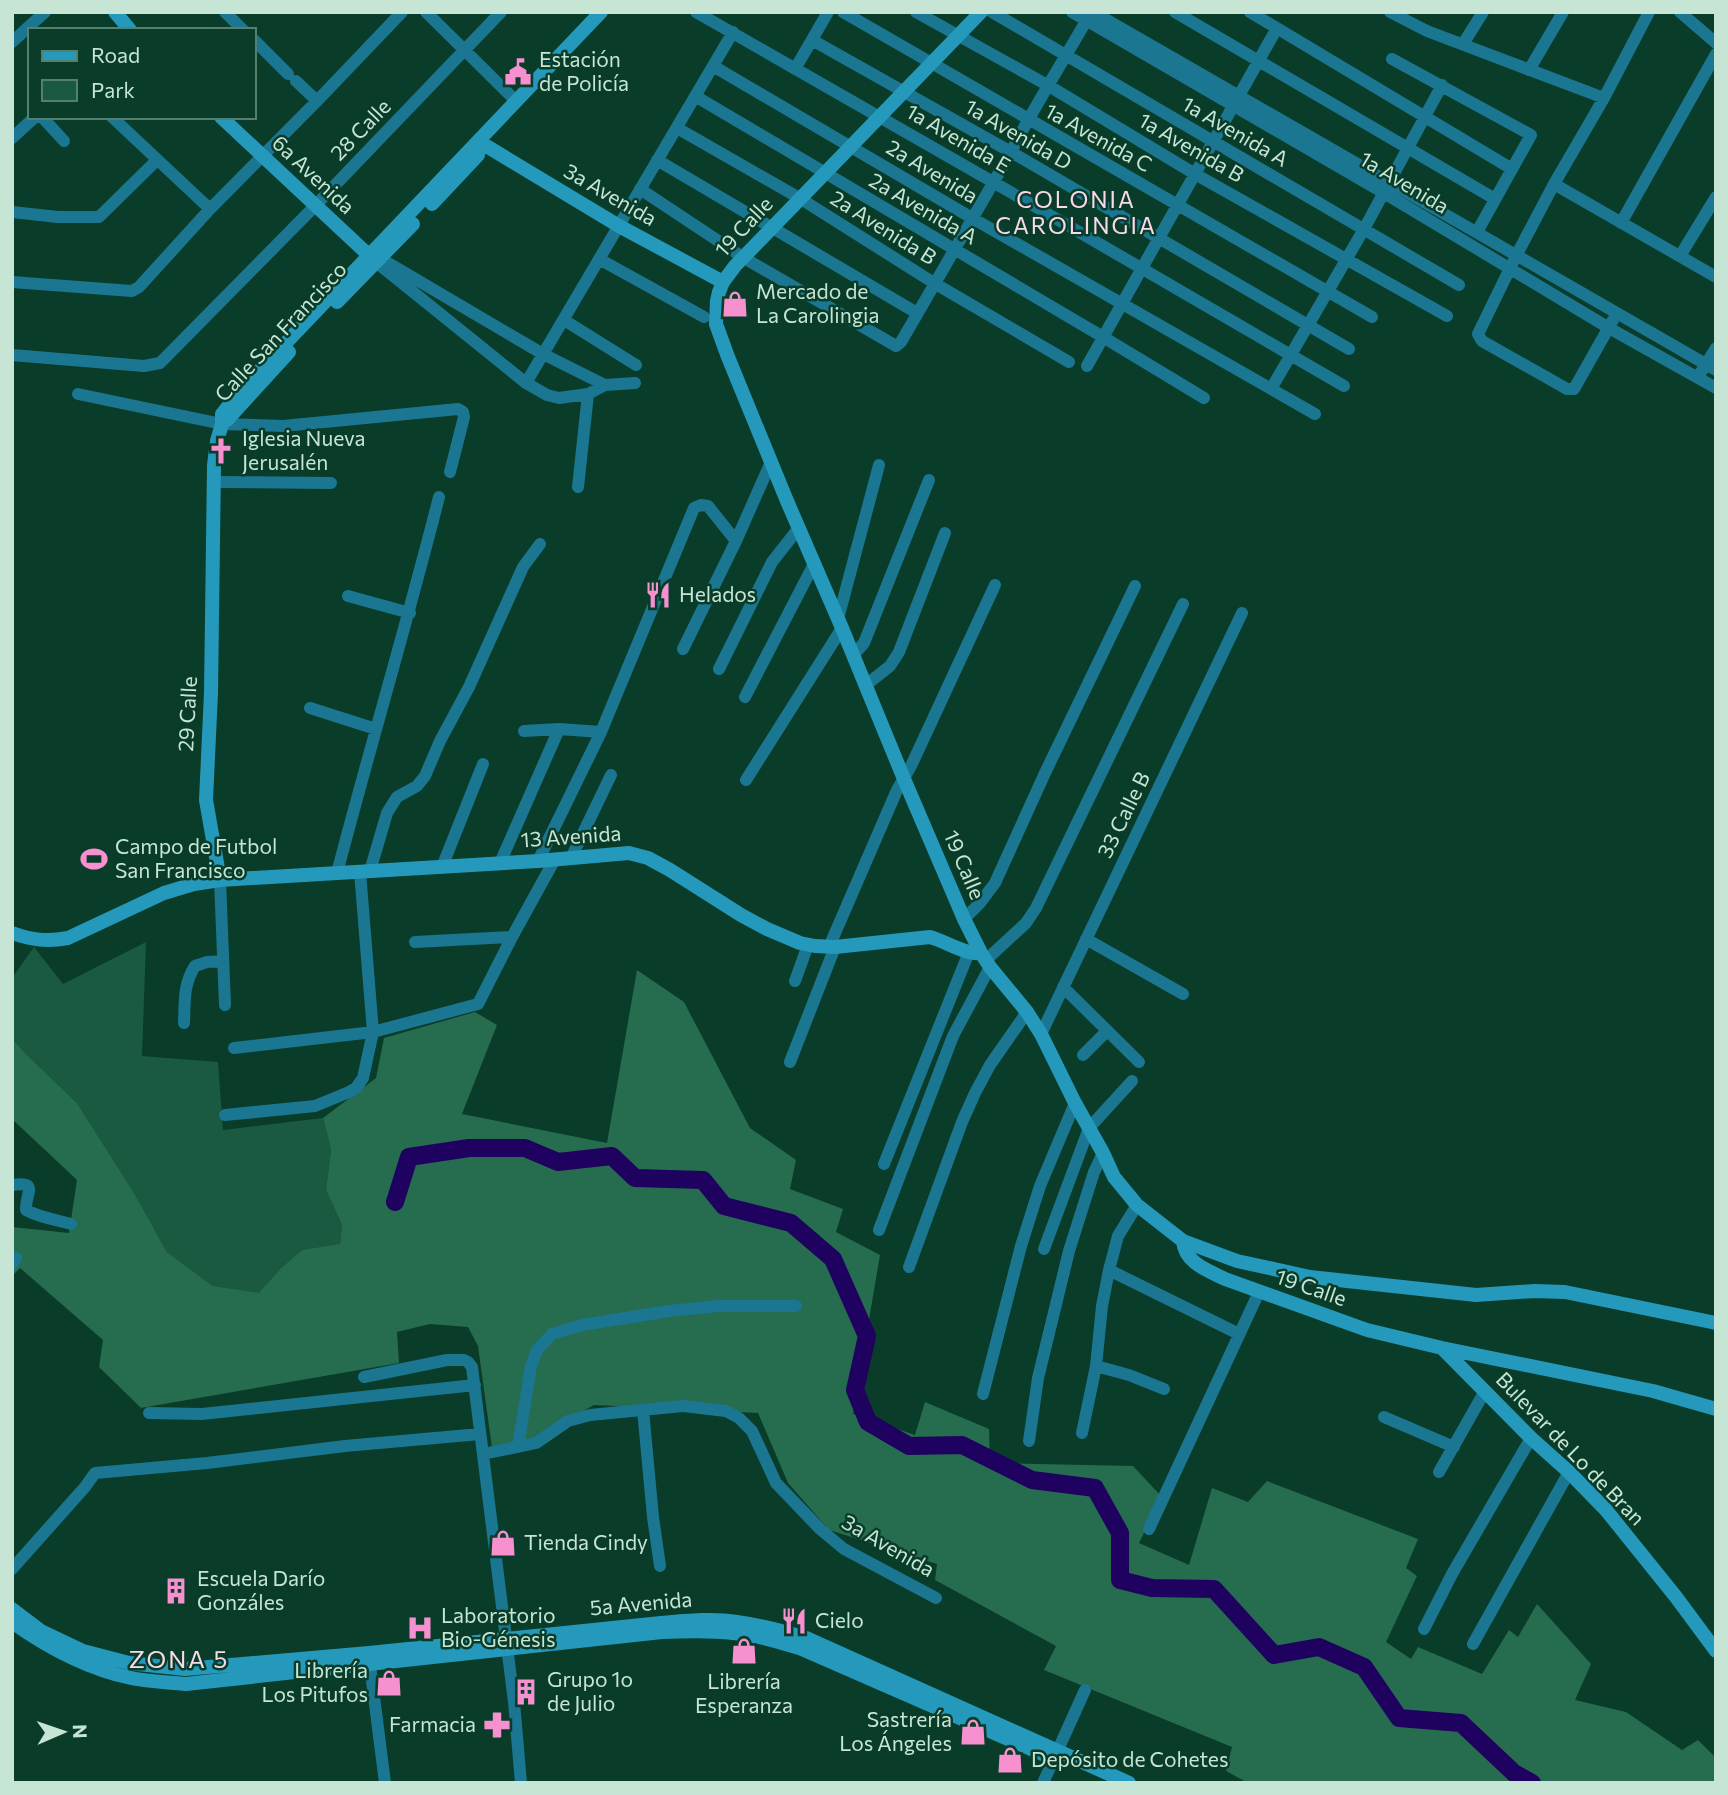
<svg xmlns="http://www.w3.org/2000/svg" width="1728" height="1795" font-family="Commissioner,sans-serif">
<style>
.green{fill:#1a5a41}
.forest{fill:#266c4f}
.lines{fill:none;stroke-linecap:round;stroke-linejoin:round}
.river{stroke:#1f025f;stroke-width:18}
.street{stroke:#1b7691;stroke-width:12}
.secondary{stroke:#2599bb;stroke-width:14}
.labels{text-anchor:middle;stroke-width:5;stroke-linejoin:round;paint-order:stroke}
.poi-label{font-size:21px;fill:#c7e5d5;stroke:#093c29;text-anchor:start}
.street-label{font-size:21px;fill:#c7e5d5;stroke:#093c29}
.neighbourhood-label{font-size:23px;letter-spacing:2px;fill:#f9daeb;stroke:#093c29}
.quarter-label{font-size:24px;letter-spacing:2px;fill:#f9daeb;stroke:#093c29}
</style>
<rect width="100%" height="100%" fill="#093c29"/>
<path class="green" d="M146,942L142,1056L218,1062L223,1130L323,1118L331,1149L326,1190L342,1225L340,1245L302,1250L281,1268L259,1294L213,1286L167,1252L133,1191L77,1103L24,1052L12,1038V978L34,947L63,984Z"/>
<path class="forest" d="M637,970L684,1002L750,1128L796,1160L790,1189L843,1209L836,1232L880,1255L853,1414L915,1435L925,1402L989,1429L990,1463L1133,1466L1162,1497L1139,1543L1189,1565L1212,1488L1248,1502L1267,1481L1418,1539L1406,1568L1417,1576L1386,1642L1411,1659L1418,1647L1482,1674L1509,1630L1518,1637L1537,1604L1591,1664L1575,1700L1626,1712L1682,1750L1698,1740L1716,1758V1783H1248L1226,1771L1232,1747L1044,1670L1056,1646L935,1580L937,1564L829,1530L788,1483L758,1413L594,1405L533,1439L492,1448L478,1346L468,1327L430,1324L397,1332L399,1363L141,1408L99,1367L103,1340L20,1268L12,1276V1227L69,1233L77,1180L12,1119V1038L24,1052L77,1103L133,1191L167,1252L213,1286L259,1293L281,1268L302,1250L340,1244L342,1225L326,1190L331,1149L323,1118L376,1078L384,1038L475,1012L497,1025L462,1114L607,1143Z"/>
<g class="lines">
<path class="river" d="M395,1202L409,1157L469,1148H525L558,1162L612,1156L635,1178L703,1180L724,1206L791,1223L833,1259L867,1336L855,1390L868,1422L909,1446L962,1445L1032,1480L1095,1488L1120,1533V1580L1152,1588L1214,1589L1274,1655L1319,1647L1364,1667L1399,1718L1461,1723L1514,1773L1532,1783"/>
<path class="street" d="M225,12L243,30
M426,12L516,101
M696,12L993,182L1344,386
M843,12L1372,317
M916,12L1049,86L1195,174L1447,316
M992,12L1459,285
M1072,12L1384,193L1609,328L1716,388
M1093,12L1716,370
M1175,12L1495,199
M1250,12L1512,169
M1390,12L1427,31L1604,98
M1680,12L1716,43
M254,40L288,74
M812,40L1011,152L1349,349
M12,42L45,12
M1463,44L1483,12
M1392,59L1531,135L1477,232
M713,66L972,218L1315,414
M795,69L828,12
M1529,70L1563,12
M296,81L317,101
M695,96L1103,337L1204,398
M42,117L64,141
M112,117L210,209
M677,128L801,199L934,283L1069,362
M12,138L35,117
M657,160L917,313
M1554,184L1716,277
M640,189L744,258L896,346L901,342L1011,152C1034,107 1061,65 1086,21
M12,212L58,217H99L157,160
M1621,223L1716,54
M1680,256L1716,197
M599,259L704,317
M383,260L543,354L605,385
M376,262L526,383L547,395L559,398L588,394L605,385L635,383
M12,282L132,291L139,287L210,209L317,101L402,12
M564,320L636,365
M1613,320L1574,389H1567L1482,341L1478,334L1516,256L1554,184L1604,98L1649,12
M12,355L144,366L160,363L315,206L501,12
M1087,366L1277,28
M1701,372L1716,348
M526,383L733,32
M1271,389L1364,229L1442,85
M78,394L222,424L283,426L458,409L463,412L464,417L450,472
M214,482L331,483
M578,487L588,394
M348,596L410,613
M838,619L879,465
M683,649L736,541L771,462
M853,654L857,651L864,643L929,480
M719,669L772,562L798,529
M866,685L890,666L899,652L945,533
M745,697L814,564
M310,708L376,729
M524,731L559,729L601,732
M746,780L842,628
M571,858L611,775
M538,861L601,732L694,508L701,505L708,506L736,541
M500,863L559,729
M442,867L483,764
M370,871L387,813L397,797L417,786L425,776L440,741L469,687L523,567L540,544
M337,873C370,747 407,623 439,497
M220,880L225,1005
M964,919L980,903L995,883L1045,773L1135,586
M1086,939L1183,994
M415,942L512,937
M829,947L897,790L911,766L995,585
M986,960L1026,923L1036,908L1183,604
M795,981L808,945
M1063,987L1139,1062
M184,1023C185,1001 183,985 195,966L207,962L223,961
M1041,1034L1242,613
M234,1048L373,1032L478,1004L512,937L555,859
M1083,1055L1107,1031
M790,1062L835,947
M225,1115L315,1106L349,1092L356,1088L363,1078L373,1032L360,872
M884,1164L969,952
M12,1185C40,1181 25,1193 26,1210C38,1217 57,1220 71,1224
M879,1230L953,1036L990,967
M1044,1249L1089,1128L1132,1081
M12,1264L16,1258
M909,1267L962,1122L975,1093L990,1065L1027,1012
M1109,1270L1239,1334
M1096,1366L1129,1375L1164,1389
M364,1377L447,1360H464L468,1362L472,1367L514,1702L521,1783
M983,1394L1021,1246L1040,1186L1075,1103
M643,1410L653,1517L660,1566
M149,1413L202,1414L475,1385
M1384,1417L1454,1447
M1082,1433L1096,1366L1102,1306L1109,1270L1118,1236L1137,1205
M1029,1441L1038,1378L1069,1251L1094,1172L1103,1153
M518,1447L531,1366L537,1350L552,1334L582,1325L669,1311L718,1306H796
M483,1454L536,1443L568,1421L590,1415L683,1406L726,1411L739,1418L752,1431L776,1483L820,1529L844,1549L936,1598
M1439,1472L1485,1391
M1149,1529L1259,1292
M12,1569L85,1487L95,1473L207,1463L345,1446L480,1434
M1424,1629L1452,1574L1531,1438
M1473,1644L1569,1472
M370,1665L385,1783
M1043,1783L1085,1690"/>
<path class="secondary" d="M115,12L130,30
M981,12L735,266L723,282L719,292L717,301L716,324L728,357L787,501L842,628L904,779L964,919L981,953L990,967L1027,1012L1041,1034L1075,1103L1103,1153L1114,1177L1137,1205L1183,1241L1237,1261L1310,1277L1476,1295L1534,1291L1565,1292L1716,1323
M221,117L374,260
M478,141L619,226L723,282
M432,204L478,155
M337,302L413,224
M227,420L289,352
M220,880L206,800L211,693L214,465L217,441L222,424V414L242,389L601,12
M12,933C32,940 47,942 68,938L164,893L194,884L220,880L538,861L629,853L648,858L670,870L741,915L767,929L800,943L815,946L835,947L930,937C945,941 968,956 981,953
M1183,1241C1185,1263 1207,1270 1225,1279L1367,1330L1442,1348L1653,1391L1716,1409
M1443,1349L1531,1438L1569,1472L1606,1510L1676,1597L1716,1651
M12,1609L41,1631L83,1651L129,1663L185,1669L369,1653L661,1623C686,1621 712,1618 737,1622C761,1625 783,1631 806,1638L1129,1783
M12,1622C47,1647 89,1669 131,1678C149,1682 168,1682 186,1684L662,1632C685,1631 709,1630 733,1633C757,1635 779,1642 802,1649L1054,1759"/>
</g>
<defs>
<g id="civic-bare" transform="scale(2.1)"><path d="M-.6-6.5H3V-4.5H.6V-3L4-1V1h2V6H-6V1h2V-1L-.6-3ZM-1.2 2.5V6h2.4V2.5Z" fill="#f690cf" stroke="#093c29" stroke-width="2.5" paint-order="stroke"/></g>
<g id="shop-bare" transform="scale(2.1)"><path d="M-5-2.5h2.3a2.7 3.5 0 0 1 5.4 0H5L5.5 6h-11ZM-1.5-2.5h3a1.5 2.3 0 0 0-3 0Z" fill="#f690cf" stroke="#093c29" stroke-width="2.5" paint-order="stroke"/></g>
<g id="church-bare" transform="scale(2.1)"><path d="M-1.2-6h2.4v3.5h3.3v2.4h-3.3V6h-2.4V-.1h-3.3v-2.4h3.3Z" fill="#f690cf" stroke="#093c29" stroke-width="2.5" paint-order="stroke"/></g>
<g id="restaurant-bare" transform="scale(2.1)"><path d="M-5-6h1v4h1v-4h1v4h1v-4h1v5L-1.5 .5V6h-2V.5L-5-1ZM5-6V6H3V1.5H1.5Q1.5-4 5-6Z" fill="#f690cf" stroke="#093c29" stroke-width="2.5" paint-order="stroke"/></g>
<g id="stadium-bare" transform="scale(2.1)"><path d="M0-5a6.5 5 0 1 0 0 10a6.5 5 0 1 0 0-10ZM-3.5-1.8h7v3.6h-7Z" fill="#f690cf" stroke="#093c29" stroke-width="2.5" paint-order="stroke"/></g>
<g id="building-bare" transform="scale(2.1)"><path d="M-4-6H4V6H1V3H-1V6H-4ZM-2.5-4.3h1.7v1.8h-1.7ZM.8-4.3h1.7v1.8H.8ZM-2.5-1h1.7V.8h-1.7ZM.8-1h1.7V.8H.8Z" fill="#f690cf" stroke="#093c29" stroke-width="2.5" paint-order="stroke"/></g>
<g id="hospital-bare" transform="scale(2.1)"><path d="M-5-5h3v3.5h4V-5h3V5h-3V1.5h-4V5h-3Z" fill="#f690cf" stroke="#093c29" stroke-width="2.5" paint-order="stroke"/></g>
<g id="pharmacy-bare" transform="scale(2.1)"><path d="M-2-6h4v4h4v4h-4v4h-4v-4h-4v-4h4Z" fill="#f690cf" stroke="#093c29" stroke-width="2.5" paint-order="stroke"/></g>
</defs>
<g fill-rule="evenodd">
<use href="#civic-bare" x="518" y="72"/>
<use href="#shop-bare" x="735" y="304"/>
<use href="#church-bare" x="221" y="451"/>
<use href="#restaurant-bare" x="658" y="595"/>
<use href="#stadium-bare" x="94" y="859"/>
<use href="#shop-bare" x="503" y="1543"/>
<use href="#building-bare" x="176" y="1591"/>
<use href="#restaurant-bare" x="794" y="1621"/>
<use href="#hospital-bare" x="420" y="1628"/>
<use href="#shop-bare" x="744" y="1651"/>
<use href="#shop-bare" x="389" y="1683"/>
<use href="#building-bare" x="526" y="1692"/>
<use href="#pharmacy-bare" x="497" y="1725"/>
<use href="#shop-bare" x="973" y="1732"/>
<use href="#shop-bare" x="1010" y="1760"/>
</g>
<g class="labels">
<g class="poi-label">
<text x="539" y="67">Estación<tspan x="539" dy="24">de Policía</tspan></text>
<text x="756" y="299">Mercado de<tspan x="756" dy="24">La Carolingia</tspan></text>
<text x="242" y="446">Iglesia Nueva<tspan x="242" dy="24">Jerusalén</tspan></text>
<text x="679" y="602">Helados</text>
<text x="115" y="854">Campo de Futbol<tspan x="115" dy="24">San Francisco</tspan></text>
<text x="524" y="1550">Tienda Cindy</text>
<text x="197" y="1586">Escuela Darío<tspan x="197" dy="24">Gonzáles</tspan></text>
<text x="441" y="1623">Laboratorio<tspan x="441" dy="24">Bio-Génesis</tspan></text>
<text x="815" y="1628">Cielo</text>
<text x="368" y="1678" text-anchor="end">Librería<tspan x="368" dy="24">Los Pitufos</tspan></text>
<text x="547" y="1687">Grupo 1o<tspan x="547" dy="24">de Julio</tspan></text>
<text x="744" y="1689" text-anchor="middle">Librería<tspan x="744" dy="24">Esperanza</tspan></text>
<text x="952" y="1727" text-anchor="end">Sastrería<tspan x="952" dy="24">Los Ángeles</tspan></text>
<text x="476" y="1732" text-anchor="end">Farmacia</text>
<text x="1031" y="1767">Depósito de Cohetes</text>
</g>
<g class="street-label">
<text transform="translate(361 130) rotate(-46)" y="7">28 Calle</text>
<text transform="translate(1235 132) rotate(30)" y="7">1a Avenida A</text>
<text transform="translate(1018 135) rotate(30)" y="7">1a Avenida D</text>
<text transform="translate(1098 138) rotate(29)" y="7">1a Avenida C</text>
<text transform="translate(958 139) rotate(30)" y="7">1a Avenida E</text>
<text transform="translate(1191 148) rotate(30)" y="7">1a Avenida B</text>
<text transform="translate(932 172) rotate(31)" y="7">2a Avenida</text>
<text transform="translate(313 175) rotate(43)" y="7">6a Avenida</text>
<text transform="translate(1404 183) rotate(31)" y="7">1a Avenida</text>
<text transform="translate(610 195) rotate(30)" y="7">3a Avenida</text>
<text transform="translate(923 209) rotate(30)" y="7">2a Avenida A</text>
<text transform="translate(744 227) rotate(-47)" y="7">19 Calle</text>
<text transform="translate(883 228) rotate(32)" y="7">2a Avenida B</text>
<text transform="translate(281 332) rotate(-47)" y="7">Calle San Francisco</text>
<text transform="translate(188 714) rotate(-87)" y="7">29 Calle</text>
<text transform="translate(1124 815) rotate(-64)" y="7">33 Calle B</text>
<text transform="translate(571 837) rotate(-4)" y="7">13 Avenida</text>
<text transform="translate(964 865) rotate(67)" y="7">19 Calle</text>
<text transform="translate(1311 1288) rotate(19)" y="7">19 Calle</text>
<text transform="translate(1570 1449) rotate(46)" y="7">Bulevar de Lo de Bran</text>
<text transform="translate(888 1546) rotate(30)" y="7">3a Avenida</text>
<text transform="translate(641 1604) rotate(-5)" y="7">5a Avenida</text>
</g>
<g class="neighbourhood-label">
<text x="1076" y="208">COLONIA<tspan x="1076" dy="26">CAROLINGIA</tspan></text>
</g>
<g class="quarter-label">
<text x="179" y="1668">ZONA 5</text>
</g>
</g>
<rect width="1728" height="1795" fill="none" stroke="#c7e5d5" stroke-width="28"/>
<rect x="28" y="28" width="228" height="91" fill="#093c29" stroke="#55806e" stroke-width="2"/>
<rect x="42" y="51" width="35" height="10" fill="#2599bb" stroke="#55806e" stroke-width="2"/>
<text x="91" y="63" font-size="21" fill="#c7e5d5">Road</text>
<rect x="42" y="80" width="35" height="21" fill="#1a5a41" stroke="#55806e" stroke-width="2"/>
<text x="91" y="98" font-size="21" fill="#c7e5d5">Park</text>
<g transform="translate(63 1732) rotate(88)" stroke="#093c29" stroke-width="5" paint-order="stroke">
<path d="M0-5L12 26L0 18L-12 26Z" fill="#c7e5d5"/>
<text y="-10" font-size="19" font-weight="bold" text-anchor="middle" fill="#c7e5d5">N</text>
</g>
</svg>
